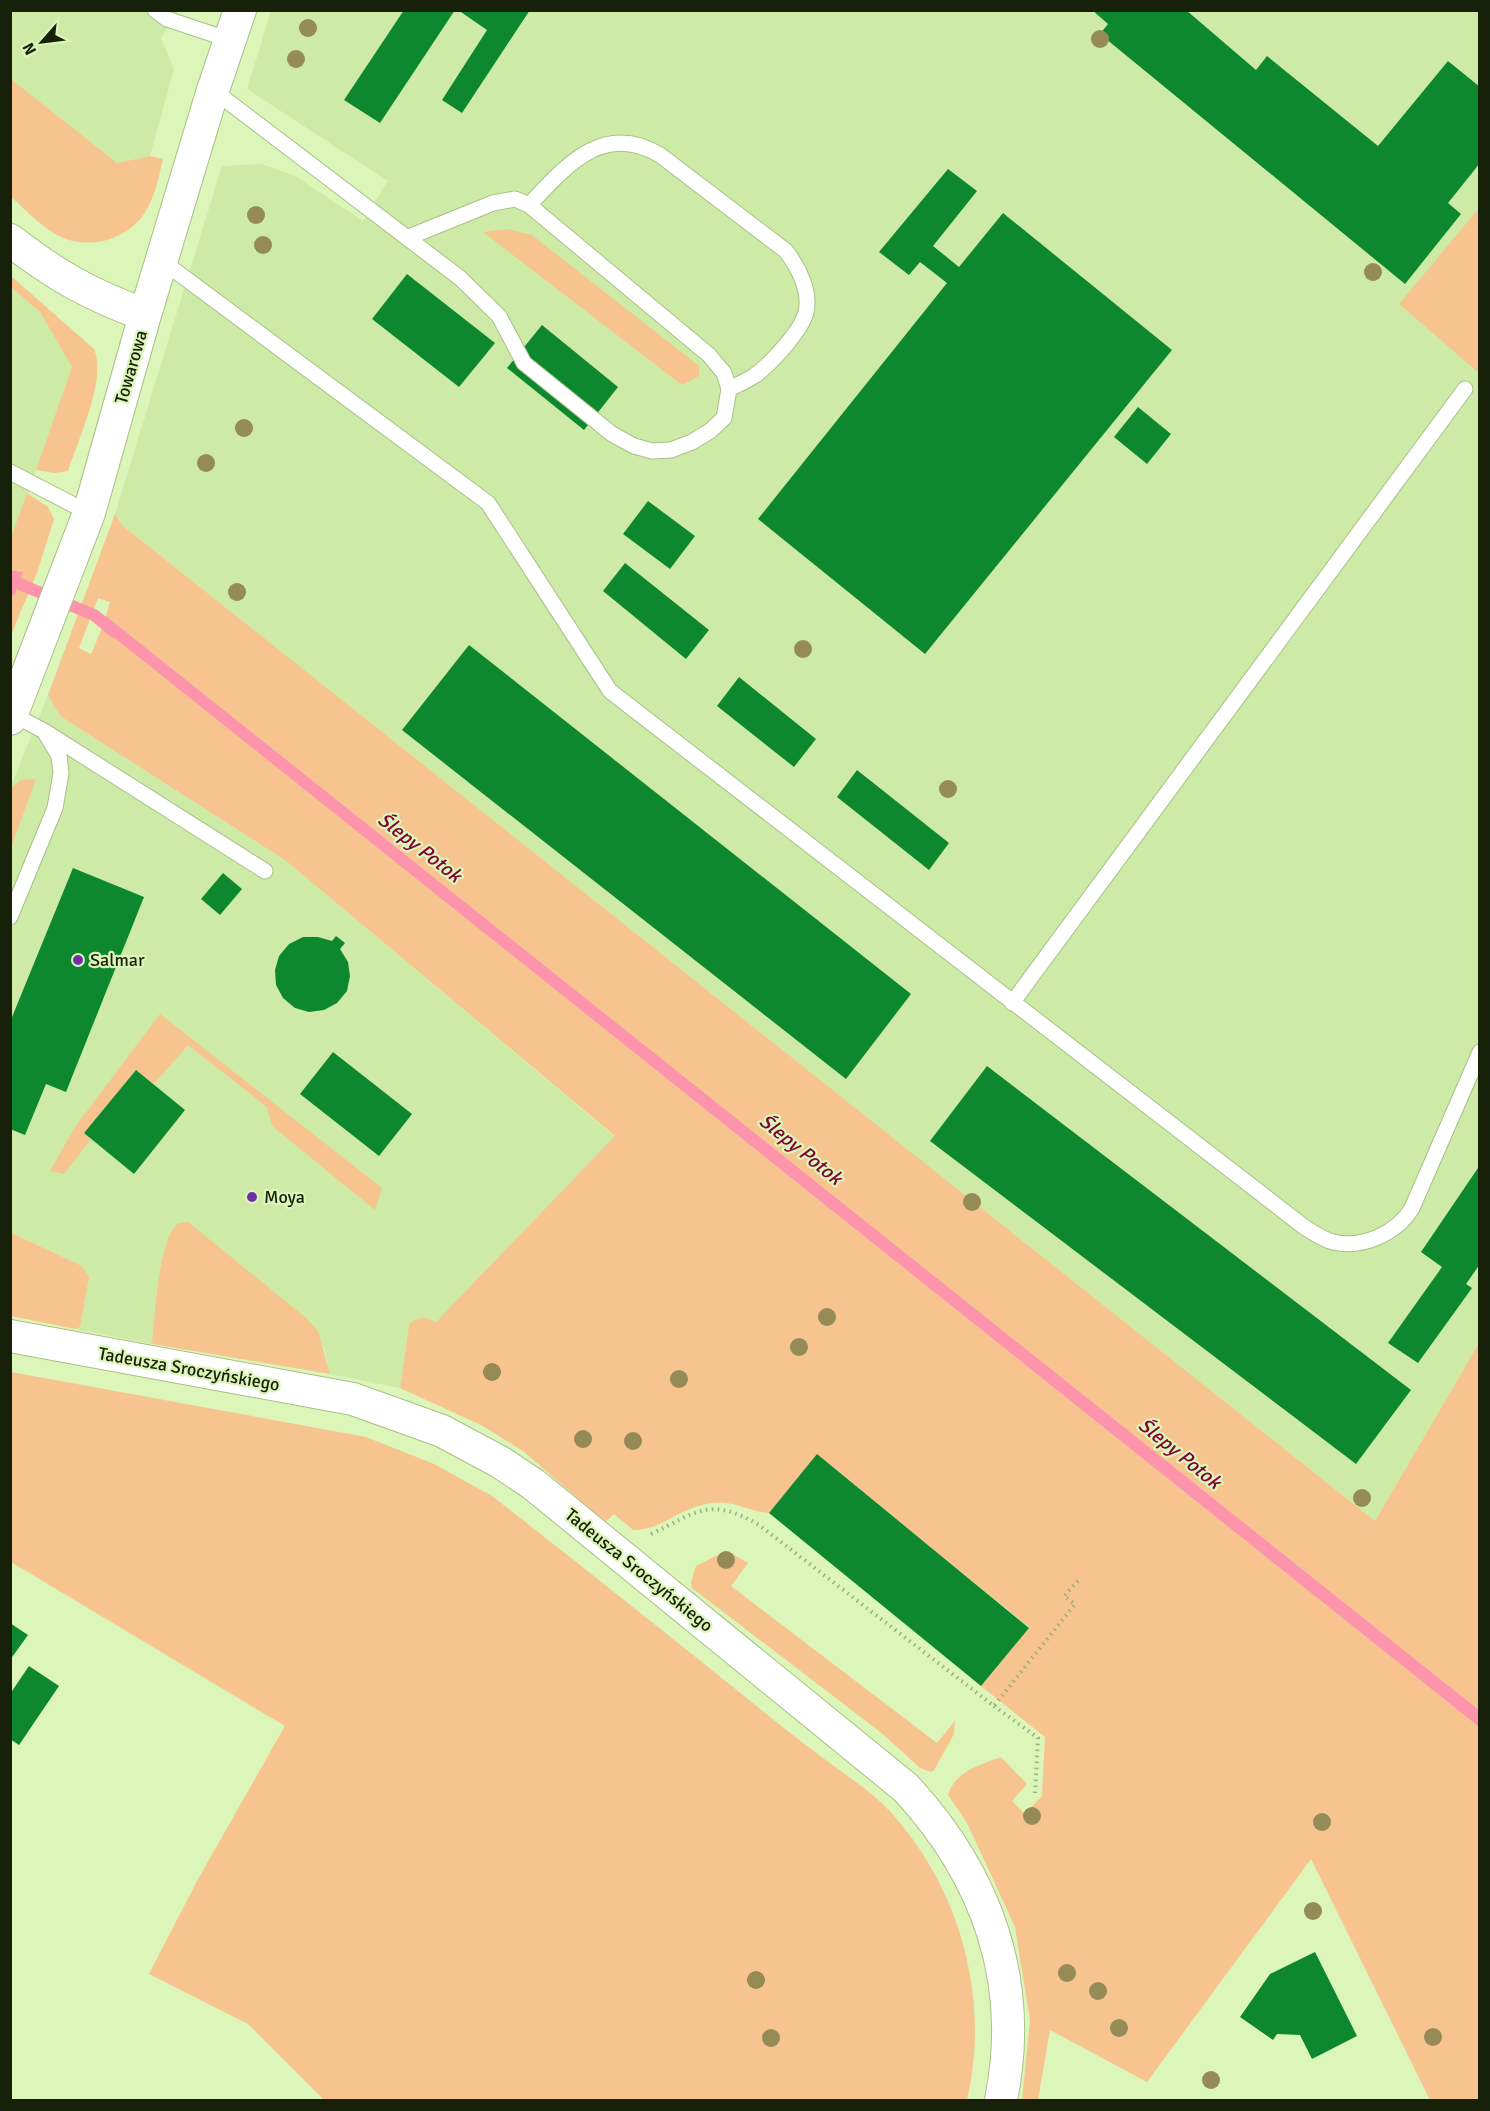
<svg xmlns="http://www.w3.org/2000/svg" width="1490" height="2111" font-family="Signika,sans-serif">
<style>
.built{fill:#ceeaa7}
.green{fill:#f7c38f}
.water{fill:#fe94ac}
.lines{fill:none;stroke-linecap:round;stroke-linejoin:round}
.stream{stroke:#fe94ac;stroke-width:12}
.building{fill:#0e882e}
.lane-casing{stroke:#a8c086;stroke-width:17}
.street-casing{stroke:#a8c086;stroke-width:34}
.path{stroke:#9baf7f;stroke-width:4;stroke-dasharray:1.5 4.5;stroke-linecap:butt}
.lane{stroke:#fff;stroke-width:15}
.street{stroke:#fff;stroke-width:32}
.tree{fill:#948b57}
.poi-dot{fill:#7230a5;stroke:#dcf5b9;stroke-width:2}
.labels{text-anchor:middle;stroke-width:4.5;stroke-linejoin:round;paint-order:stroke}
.street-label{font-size:18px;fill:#172009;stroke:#dcf5b9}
.poi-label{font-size:18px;fill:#172009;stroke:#dcf5b9;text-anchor:start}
.water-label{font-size:20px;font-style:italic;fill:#800337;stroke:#dcf5b9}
</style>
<rect width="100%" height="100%" fill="#dcf5b9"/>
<path class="built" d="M10,11H178L161,38L174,69L150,156L117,163L11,79Z
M271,11H1479V1343L1375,1521L123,526L115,514L222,166L262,164L295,176L363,221L388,181L247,89Z
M11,287L40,312L73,367L11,540Z
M48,695L60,716L285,860L615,1137L436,1322L409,1325L400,1388L330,1374L324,1347L171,1232L163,1255L152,1344L75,1329L80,1327L82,1266L11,1232L10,788Z"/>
<path class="green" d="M11,79L117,163L150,156L163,159C159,175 156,193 148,207C133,238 92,251 61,237C42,228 26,210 11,197Z
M1479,208V373L1399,304Z
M507,229L532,235L699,366V376L682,385L483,232Z
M11,276L94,349C107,379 78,440 68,471L55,473L36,470L72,367L40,312L11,287Z
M27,493L48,507L54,519L37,573L11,635V594L14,596L23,572L11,570L10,540Z
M115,514L123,526L1375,1521L1479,1343V1710L106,616L110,602L98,598L79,648L91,654L102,628L1479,1727V2100H1430L1311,1859L1147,2082L1050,2030L1038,2100H1022L1030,2020L1015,1927L967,1823L948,1795C954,1772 982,1764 1001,1757L1027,1784L1012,1801L1025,1814L1042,1796L1045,1737L981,1686L1029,1627L817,1455L769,1513C741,1510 731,1497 702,1505C678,1510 658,1531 633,1530L614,1514L605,1522L523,1451L481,1425L400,1388L409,1325C419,1315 424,1317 436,1322L615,1136L285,860L60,716L48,695Z
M36,779L11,848V788L21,780Z
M160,1014L382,1188L375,1210L272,1126L267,1107L188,1045L154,1084L136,1070L84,1133L91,1139L64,1174L50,1171L75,1127Z
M188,1222L305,1317L318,1331L330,1374L152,1344C155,1320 158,1236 179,1223C180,1223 187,1222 188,1222Z
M10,1232L82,1266L89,1277L80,1327L75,1329L11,1316Z
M11,1372L366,1437L434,1464L492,1496C573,1559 653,1623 733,1687C760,1709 787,1731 815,1752C842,1773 873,1791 895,1817C962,1894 990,2002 967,2100H324L248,2024L149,1974L197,1881L285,1726L11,1562Z
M724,1552L731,1553L748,1563L731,1586L937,1743L955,1721L954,1734L934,1770L931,1772L920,1768L884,1735L692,1588L691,1582L696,1566Z"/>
<path class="water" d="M10,570L23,572L14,596L11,594Z
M106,616L1479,1710V1727L102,628Z"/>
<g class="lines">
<path class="stream" d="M10,580L94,615L115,632"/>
</g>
<path class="building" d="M404,10H455L380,123L344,100Z
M458,10H530L462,113L442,100L487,30Z
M1092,10H1186L1256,70L1267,56L1378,146L1448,61L1480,87V163L1448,203L1461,214L1405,284L1100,34L1108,24Z
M948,169L977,191L933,246L959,267L1003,213L1172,350L925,654L758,519L947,283L920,262L909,275L879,252Z
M407,274L495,343L459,387L372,319Z
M542,325L618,387L584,430L507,368Z
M1138,407L1171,434L1147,464L1114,437Z
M648,501L695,536L670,569L623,534Z
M625,563L709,630L686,659L603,591Z
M469,645L911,994L846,1079L402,730Z
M739,677L816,739L794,767L717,706Z
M857,770L949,843L929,870L837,797Z
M73,868L144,897L66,1092L46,1084L25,1135L10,1129V1022Z
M223,873L242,889L220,915L201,899Z
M336,936L345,943L340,949L348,962L350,976L347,991L337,1003L324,1010L309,1012L295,1008L283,998L276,985L275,970L279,956L289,944L303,937H318L332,941Z
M333,1052L412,1114L379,1156L300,1094Z
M987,1066L1411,1390L1356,1464L930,1141Z
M136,1070L185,1110L134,1174L84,1133Z
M1480,1165V1264L1466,1284L1472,1288L1418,1363L1388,1343L1442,1267L1421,1252Z
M817,1454L1029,1628L981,1686L769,1513Z
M10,1623L28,1635L10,1660Z
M29,1666L59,1686L19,1745L10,1739V1694Z
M1315,1952L1357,2036L1312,2059L1300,2035L1277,2034L1273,2040L1240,2017L1270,1974Z"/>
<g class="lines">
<g class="lane-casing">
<path id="lane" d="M155,10L167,19L230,40
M213,90L460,278L499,316L524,363L612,434L634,446L652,451L671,450L692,442L710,431L724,418L729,389L724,373L709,355L529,205L515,199L493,203L409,237
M529,205C566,166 603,121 660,155L786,251C798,267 811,291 806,312C802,330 770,365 754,376C746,381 737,385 729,389
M162,261L488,503L610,691L1303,1226C1312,1232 1322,1239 1333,1242C1363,1249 1397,1233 1412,1208L1480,1052
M10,472L89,513
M44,731L265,871
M10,917L55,808L61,773L59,756L44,731L12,714
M1012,1003L1465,389"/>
</g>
<g class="street-casing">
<path id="street" d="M10,240C58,277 89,294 145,315
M10,719L89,513L145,315L213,90L240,10
M10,1336L353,1399L442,1431L500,1462L533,1484L906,1788C987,1876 1025,1981 1001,2100"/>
</g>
<path class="path" d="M651,1534C697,1512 710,1496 759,1525L994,1706L1075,1604L1064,1596L1079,1580
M994,1706L1038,1738L1035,1795"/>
<use href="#lane" class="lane"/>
<use href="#street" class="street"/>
</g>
<g class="tree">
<circle cx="308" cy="28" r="9"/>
<circle cx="1100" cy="39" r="9"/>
<circle cx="296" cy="59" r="9"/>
<circle cx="256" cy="215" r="9"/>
<circle cx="263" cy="245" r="9"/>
<circle cx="1373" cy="272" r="9"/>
<circle cx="244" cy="428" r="9"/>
<circle cx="206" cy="463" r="9"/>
<circle cx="237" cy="592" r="9"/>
<circle cx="803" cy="649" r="9"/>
<circle cx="948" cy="789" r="9"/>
<circle cx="972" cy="1202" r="9"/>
<circle cx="827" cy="1317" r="9"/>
<circle cx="799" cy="1347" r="9"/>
<circle cx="492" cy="1372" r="9"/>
<circle cx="679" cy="1379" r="9"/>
<circle cx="583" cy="1439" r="9"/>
<circle cx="633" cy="1441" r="9"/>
<circle cx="1362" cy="1498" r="9"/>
<circle cx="726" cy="1560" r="9"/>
<circle cx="1032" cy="1816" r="9"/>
<circle cx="1322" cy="1822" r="9"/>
<circle cx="1313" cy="1911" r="9"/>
<circle cx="1067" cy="1973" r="9"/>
<circle cx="756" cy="1980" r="9"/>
<circle cx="1098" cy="1991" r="9"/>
<circle cx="1119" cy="2028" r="9"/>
<circle cx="1433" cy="2037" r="9"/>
<circle cx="771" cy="2038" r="9"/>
<circle cx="1211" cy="2080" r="9"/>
</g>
<g class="poi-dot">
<circle cx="78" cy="960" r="6"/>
<circle cx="252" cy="1197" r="6"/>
</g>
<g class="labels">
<g class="street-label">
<text transform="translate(131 367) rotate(-74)" y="6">Towarowa</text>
<text transform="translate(189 1369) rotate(10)" y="6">Tadeusza Sroczyńskiego</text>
<text transform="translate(639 1570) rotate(39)" y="6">Tadeusza Sroczyńskiego</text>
</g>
<g class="poi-label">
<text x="90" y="966">Salmar</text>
<text x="264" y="1203">Moya</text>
</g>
<g class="water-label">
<text transform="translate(420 847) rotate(38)" y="7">Ślepy Potok</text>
<text transform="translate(801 1149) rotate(39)" y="7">Ślepy Potok</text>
<text transform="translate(1180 1453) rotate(39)" y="7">Ślepy Potok</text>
</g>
</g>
<rect width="1490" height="2111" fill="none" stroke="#172009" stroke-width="24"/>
<g transform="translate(42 42) rotate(242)" stroke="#dcf5b9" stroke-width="4.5" paint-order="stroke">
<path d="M0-4.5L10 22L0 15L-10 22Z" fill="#172009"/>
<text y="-9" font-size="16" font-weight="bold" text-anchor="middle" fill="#172009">N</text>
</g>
</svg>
